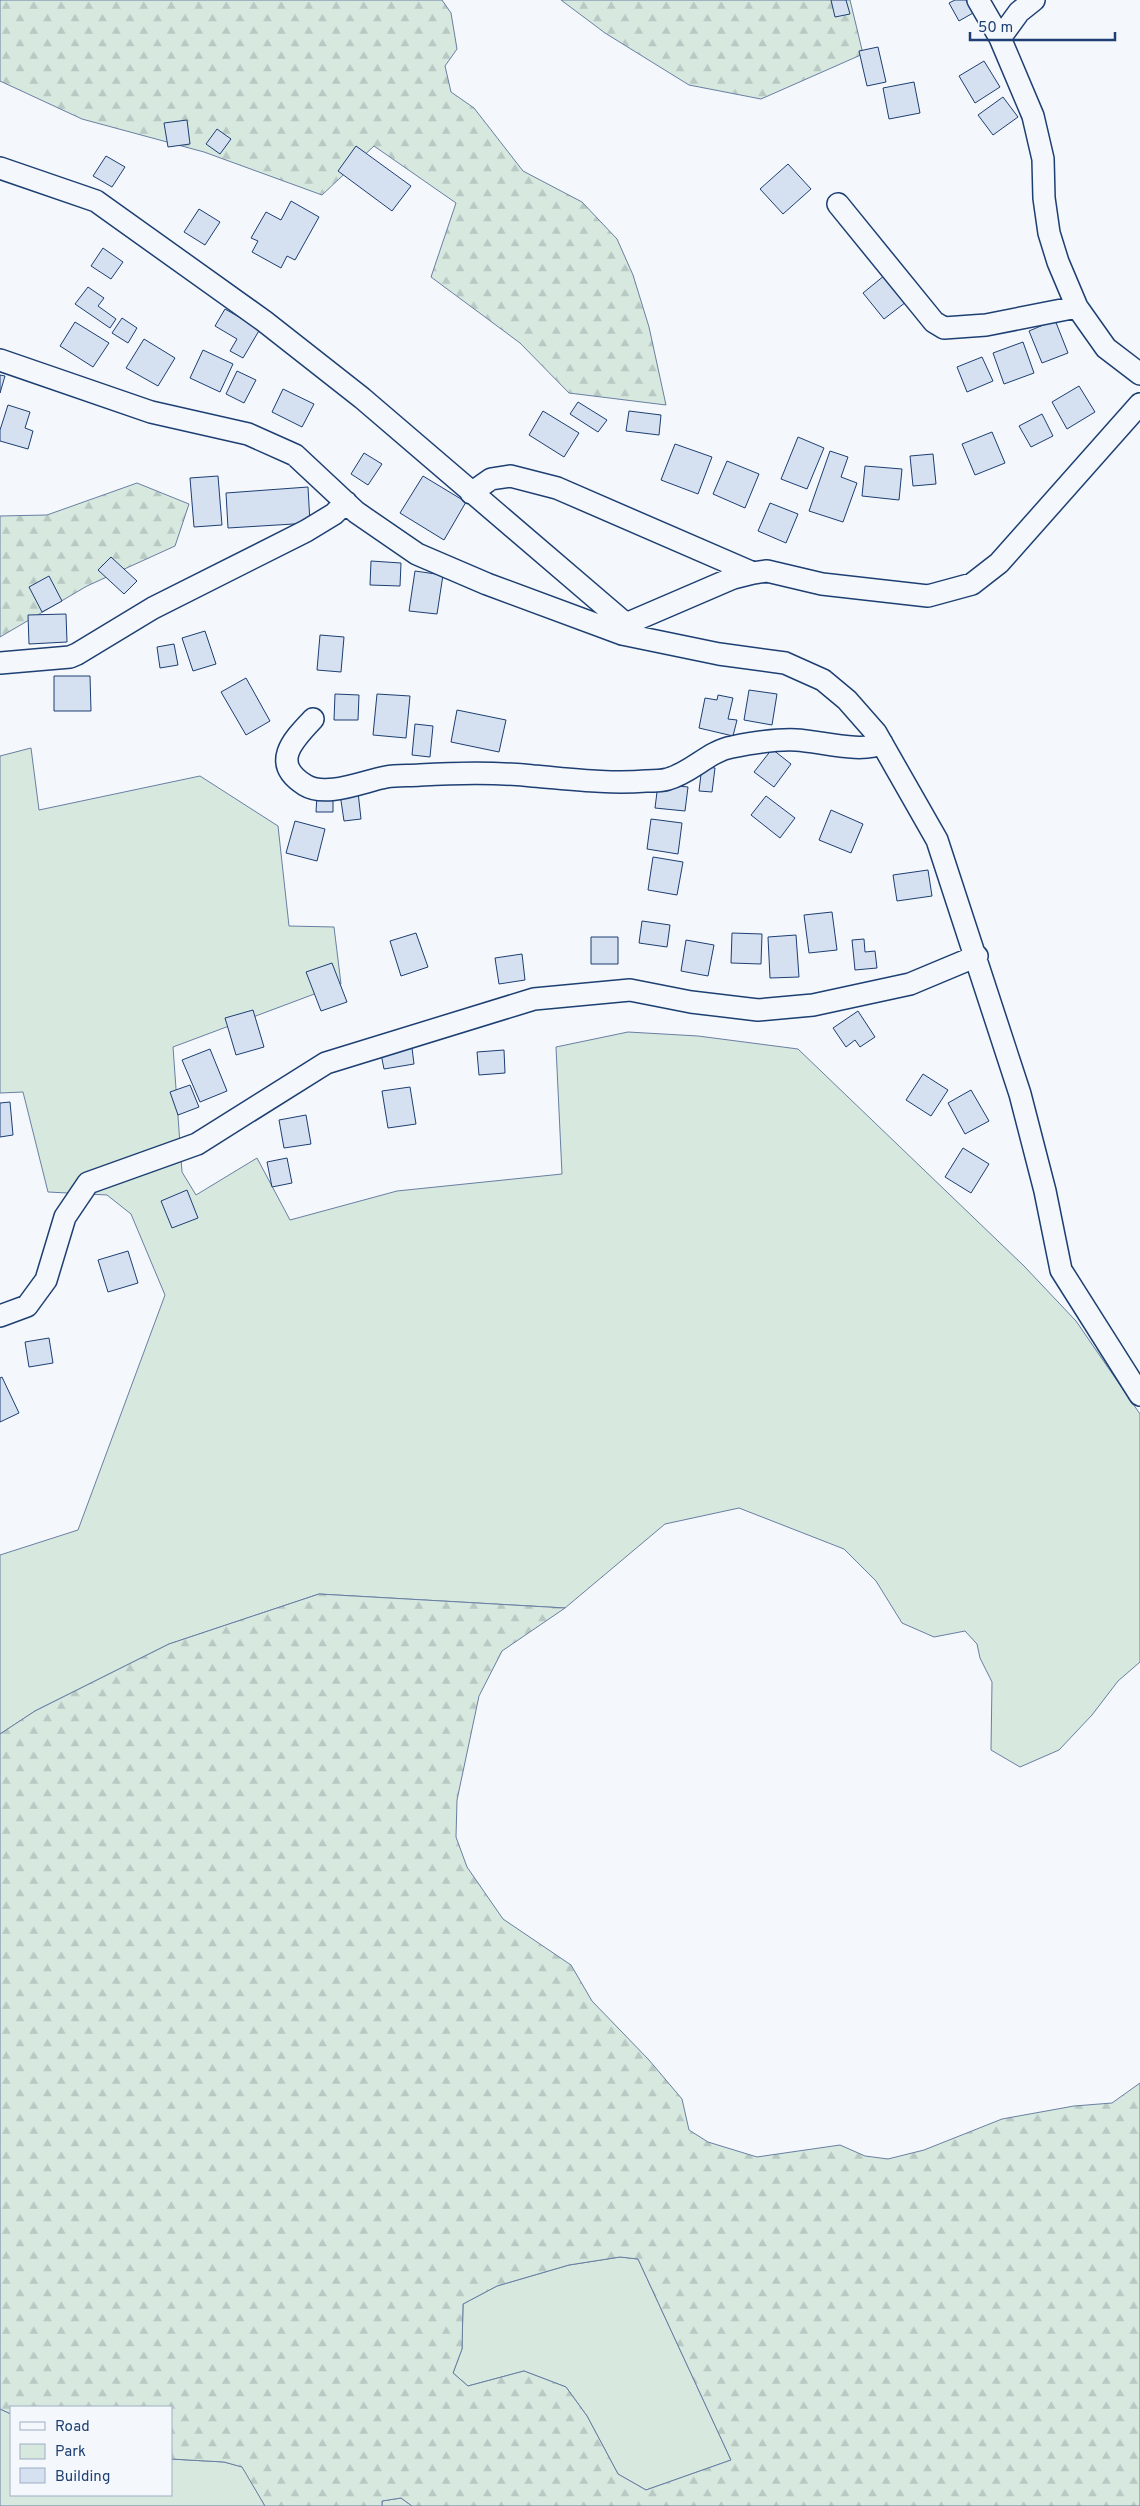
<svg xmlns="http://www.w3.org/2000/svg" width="1140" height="2506" font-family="Overpass,sans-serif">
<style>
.green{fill:#d7e8df;stroke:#687fa3}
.forest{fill:url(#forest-firs);stroke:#687fa3;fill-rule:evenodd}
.building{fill:#d5e0f0;stroke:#1d3f73}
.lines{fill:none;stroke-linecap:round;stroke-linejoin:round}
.minor-casing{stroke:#1d3f73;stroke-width:24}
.minor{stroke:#f4f7fb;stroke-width:21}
</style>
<defs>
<pattern id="forest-firs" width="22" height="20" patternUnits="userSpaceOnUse" patternTransform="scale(1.25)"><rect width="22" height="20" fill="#d7e8df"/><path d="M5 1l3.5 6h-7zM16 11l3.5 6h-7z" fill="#b8c8c3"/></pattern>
</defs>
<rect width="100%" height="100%" fill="#f4f7fb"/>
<path class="green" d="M31,748L39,810L200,776L278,826L289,926L334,927L341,984L173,1047L182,1172L196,1195L257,1158L290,1220L397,1191L562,1174L556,1047L628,1032L698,1036L798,1049L1024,1266L1076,1321L1140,1414V1662L1118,1681L1092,1715L1059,1750L1020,1767L991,1750L992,1682L980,1658L977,1644L965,1631L934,1637L902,1623L876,1581L844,1549L739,1508L665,1524L565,1608L319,1594L169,1644L35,1711L0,1734V1555L78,1530L165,1295L131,1214L107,1195L48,1192L23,1092L0,1093V756Z
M620,2257L638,2259L731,2460L646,2490L618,2474L587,2416L566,2387L524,2371L468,2386L453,2373L462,2349L463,2304L497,2286L569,2265Z
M0,2409L11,2414V2495H171V2459L224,2462L243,2467L265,2506H0Z
M401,2498L412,2506H382V2501Z"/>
<path class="forest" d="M0,0H442L451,13L457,49L445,66L451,92L474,108L523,171L582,202L617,239L633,275L649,327L666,405L569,393L520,343L431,277L456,203L374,146L322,195L204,152L82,119L0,81Z
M561,0H850L863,54L761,99L689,85L605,33Z
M137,483L189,504L175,546L87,586L0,637V516L47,515Z
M319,1594L565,1608L502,1651L479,1696L457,1800L456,1837L467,1867L503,1919L571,1965L592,2001L649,2060L682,2099L689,2130L708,2142L757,2157L840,2145L865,2156L888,2159L924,2150L1002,2119L1074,2106L1112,2103L1140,2083V2506H412L401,2498L382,2501V2506H265L242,2467L224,2462L171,2459V2407H11V2414L0,2409V1734L35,1711L169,1644ZM620,2257L638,2259L731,2460L646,2490L618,2474L587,2416L566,2387L524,2371L468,2386L453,2373L462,2349L463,2304L497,2286L569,2265Z"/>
<path class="building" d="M831,0H846L850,14L835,17Z
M955,0H966L973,13L959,21L949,3Z
M878,47L886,82L867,86L859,51Z
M984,61L1000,87L975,103L959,76Z
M914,82L920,113L889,119L883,88Z
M1003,97L1018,117L993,135L978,115Z
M187,120L190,144L168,147L164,123Z
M217,129L231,139L220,154L206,144Z
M356,146L411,186L392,211L338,171Z
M106,156L125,167L112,187L93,176Z
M788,164L811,189L783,214L760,189Z
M291,201L319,217L295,260L287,256L281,268L252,252L258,241L251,238L266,212L281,220Z
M199,209L220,222L205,245L184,232Z
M103,248L123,262L111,279L91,266Z
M885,275L906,302L884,319L863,293Z
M88,287L104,298L98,306L116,319L110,328L75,304Z
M225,309L260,329L243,358L230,351L237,339L215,326Z
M122,318L137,328L128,343L112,333Z
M1055,320L1068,353L1042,363L1029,331Z
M75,322L109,343L93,367L60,346Z
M144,339L175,358L158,386L126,368Z
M1023,342L1034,373L1004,384L993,353Z
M203,350L233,364L220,392L190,378Z
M982,357L993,381L967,392L957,367Z
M237,371L256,380L244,403L226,394Z
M0,375L5,376L0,393Z
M1079,386L1095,412L1067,429L1052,402Z
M283,389L314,404L302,427L272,412Z
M578,402L607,420L598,432L570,414Z
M8,405L30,412L25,428L33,431L28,449L0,441V430Z
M543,411L579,433L564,457L529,435Z
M629,411L661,415L659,435L626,431Z
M1042,414L1053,436L1031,447L1019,426Z
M992,432L1005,463L975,475L962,444Z
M798,437L824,448L807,489L781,479Z
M675,444L712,457L698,494L661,480Z
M830,451L848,457L841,477L857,483L843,522L809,511Z
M364,453L382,464L368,485L351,474Z
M933,454L936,484L913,486L910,456Z
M727,461L759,474L745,508L713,494Z
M865,466L902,469L899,500L862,496Z
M218,476L222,525L194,527L190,478Z
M423,476L466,502L444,540L400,513Z
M308,487L310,523L228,528L226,493Z
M770,503L798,514L786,543L758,531Z
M111,557L137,581L124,594L98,570Z
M371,561L401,563L400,586L370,585Z
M415,571L443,575L437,614L409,611Z
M49,576L62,601L42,612L29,587Z
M66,614L67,642L29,644L28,615Z
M205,631L216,664L193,671L182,638Z
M320,635L344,637L341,672L317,670Z
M174,644L178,665L160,668L157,647Z
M54,676H90L91,711H54Z
M246,678L270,721L246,735L221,692Z
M749,690L777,694L772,725L744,720Z
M335,694L359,695L358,720H334Z
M377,694L410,696L406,738L373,735Z
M718,695L733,698L728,719L737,720L733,736L699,728L705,698L717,700Z
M457,710L506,720L499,752L451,742Z
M415,724L433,726L430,757L412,755Z
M772,749L791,764L774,787L754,772Z
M702,766L715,768L712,792L699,791Z
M658,784L688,787L685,811L655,808Z
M358,792L361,819L344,821L340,794Z
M317,795L333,796V812H316Z
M766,796L795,818L780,838L751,815Z
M831,810L863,824L851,853L819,840Z
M651,819L682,823L678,854L647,849Z
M295,821L325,829L317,861L286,853Z
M653,857L683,862L677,895L648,890Z
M928,870L932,896L897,901L893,875Z
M832,912L837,950L809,953L804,915Z
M642,921L670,925L667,947L639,943Z
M416,933L428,967L401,976L390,941Z
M732,933L762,934L761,964L731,963Z
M796,935L799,977L770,978L768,937Z
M591,937H618V964H591Z
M864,939L865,952L875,951L877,968L855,970L852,940Z
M686,940L714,945L708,976L681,971Z
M522,954L525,980L499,984L495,958Z
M332,963L347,1002L321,1011L306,972Z
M253,1010L264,1047L236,1055L225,1018Z
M858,1011L875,1037L860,1047L855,1040L846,1047L833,1028Z
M412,1048L414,1064L384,1069L381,1054Z
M210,1049L227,1091L200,1102L182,1060Z
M504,1050L505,1073L479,1075L477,1052Z
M923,1074L948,1090L931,1116L906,1100Z
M190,1085L199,1107L178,1115L170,1092Z
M410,1087L416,1124L388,1128L382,1091Z
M971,1090L989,1121L965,1134L948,1103Z
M10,1102L13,1135L0,1137V1103Z
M306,1115L311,1144L284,1148L279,1120Z
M963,1148L989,1164L971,1193L945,1177Z
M287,1158L292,1183L272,1187L267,1162Z
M187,1190L198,1218L172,1228L161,1201Z
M128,1251L138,1283L108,1292L98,1260Z
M49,1338L53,1363L29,1367L25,1342Z
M2,1377L19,1413L0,1422V1378Z"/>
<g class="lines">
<g class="minor-casing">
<path id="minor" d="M978,0L1000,38
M1034,0L1019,12L1000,38L1033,116L1043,159L1044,198L1049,233L1058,262L1077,307L1106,348L1140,374
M0,168L96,201L264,321L362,398L626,624
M838,204L934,322L944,328L986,325L1077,307
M0,360L151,412L248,434L295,455L356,512L417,554L487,584L622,634L719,654L785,663L823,680L847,700L876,733L937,840L1020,1094L1045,1191L1061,1270L1140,1395
M471,493L491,479L510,476L557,488L753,573
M622,634L626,624L733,578L753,573L767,571L822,584L928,596L972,584L999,563L1140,404
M0,663L70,657L77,654L153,608L306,531L334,514L346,502
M313,719C293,740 270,763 305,785C326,798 364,781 386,777C397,775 409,776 420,775C457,773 496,772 533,776C570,779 608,784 646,781C653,781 662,781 668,779C691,773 709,751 732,747C752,743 776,739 796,740C819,741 862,754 882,743
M0,1316L27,1306L46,1280L65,1217L88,1183L197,1144L326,1063L534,999L630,990L691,1002L758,1010L813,1005L910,984L977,956"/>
</g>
<use href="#minor" class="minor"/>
</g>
<rect x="10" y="2406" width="162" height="90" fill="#f4f7fb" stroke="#9eadc5"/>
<rect x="20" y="2422" width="25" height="8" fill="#f4f7fb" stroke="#9eadc5"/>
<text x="55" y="2431" font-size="15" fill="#1d3f73">Road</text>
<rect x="20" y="2444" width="25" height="15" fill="#d7e8df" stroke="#9eadc5"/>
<text x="55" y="2456" font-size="15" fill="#1d3f73">Park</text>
<rect x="20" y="2468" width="25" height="15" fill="#d5e0f0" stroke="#9eadc5"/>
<text x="55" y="2481" font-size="15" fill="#1d3f73">Building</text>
<path d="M970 32v8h145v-8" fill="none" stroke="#1d3f73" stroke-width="2.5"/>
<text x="978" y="32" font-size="15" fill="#1d3f73" stroke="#f4f7fb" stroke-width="4" paint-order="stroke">50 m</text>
</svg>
